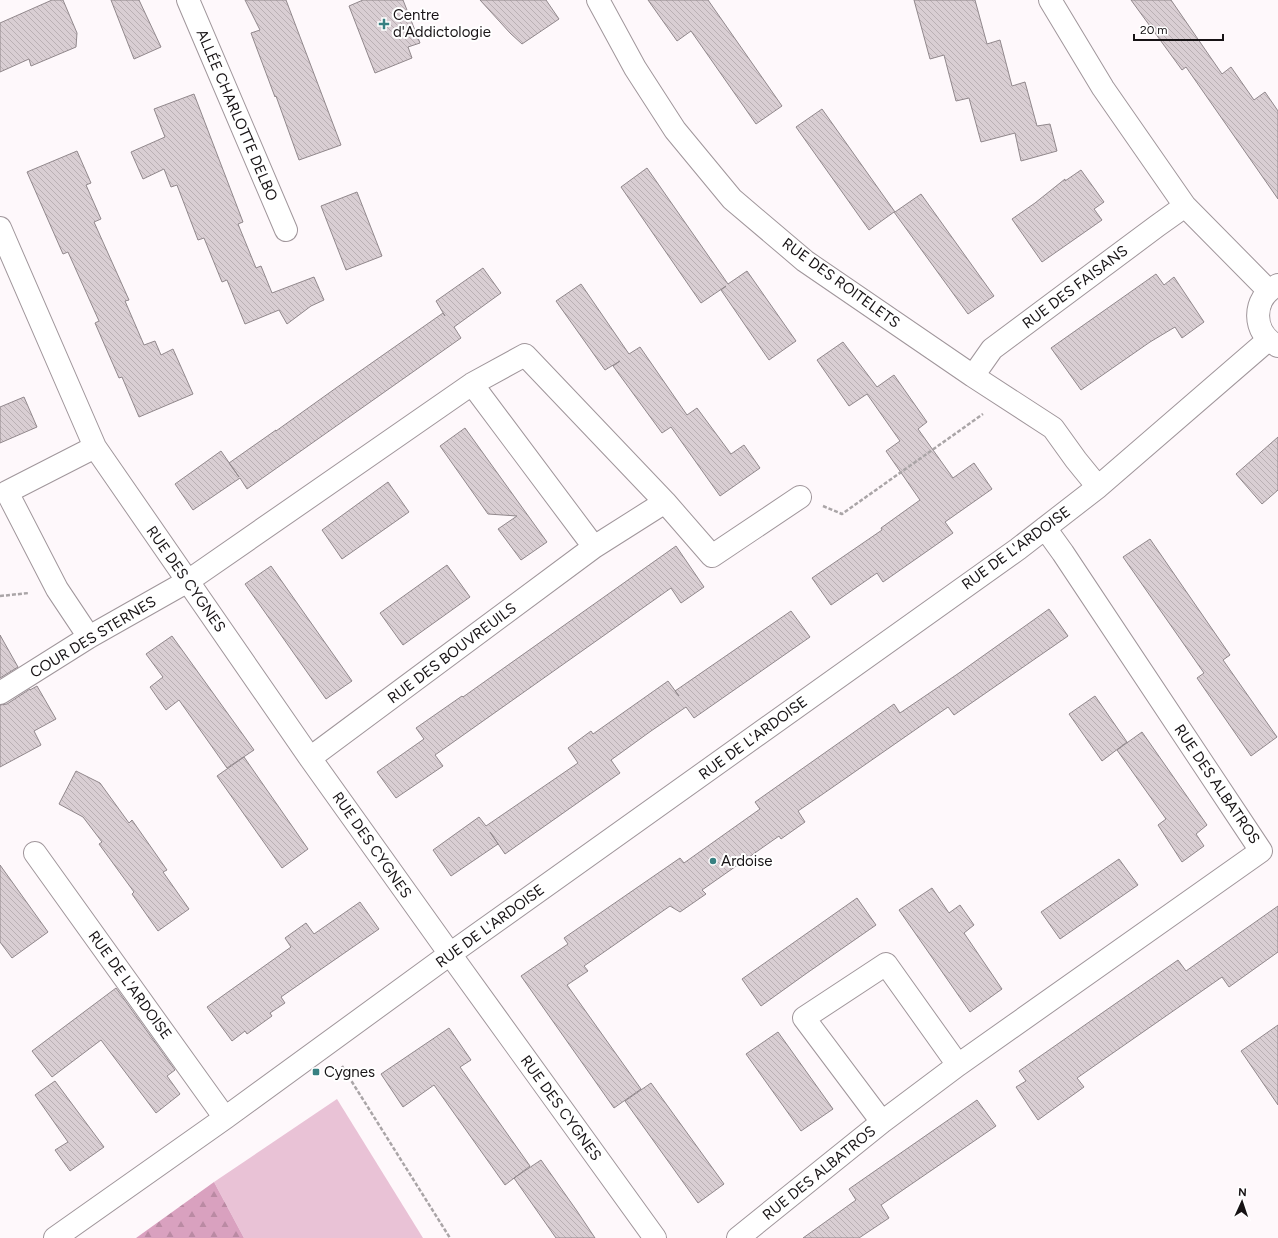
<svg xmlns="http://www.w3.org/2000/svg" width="1278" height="1238" font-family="Figtree,sans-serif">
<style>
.grass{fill:#e9c2d6}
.forest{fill:url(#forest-firs)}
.building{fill:url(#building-back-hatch);stroke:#91888c}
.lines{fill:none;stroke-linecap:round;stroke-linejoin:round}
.minor-casing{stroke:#a0969b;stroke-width:24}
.path{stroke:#aaa5a7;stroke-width:2.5;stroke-dasharray:4 2;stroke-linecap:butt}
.minor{stroke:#fff;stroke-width:22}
.poi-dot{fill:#388182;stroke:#fff;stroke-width:1.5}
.labels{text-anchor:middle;stroke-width:4;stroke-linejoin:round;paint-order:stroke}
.poi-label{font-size:15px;fill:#171315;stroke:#fff;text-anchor:start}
.street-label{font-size:15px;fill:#171315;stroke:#fff}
</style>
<defs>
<pattern id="forest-firs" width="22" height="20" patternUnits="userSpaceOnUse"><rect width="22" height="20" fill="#d9a1bf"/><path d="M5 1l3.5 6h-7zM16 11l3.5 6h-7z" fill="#ba8aa3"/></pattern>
<pattern id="building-back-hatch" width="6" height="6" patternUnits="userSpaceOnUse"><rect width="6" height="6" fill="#d9ced3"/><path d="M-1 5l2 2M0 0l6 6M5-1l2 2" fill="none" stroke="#bab0b4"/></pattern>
</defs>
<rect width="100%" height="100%" fill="#fef8fb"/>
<path class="grass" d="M337,1099L423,1238H244L214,1182Z"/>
<path class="forest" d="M214,1182L244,1238H136Z"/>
<path class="building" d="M52,0H63L77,33L76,47L31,66L29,59L0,72V23Z
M111,0H139L161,47L134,59Z
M245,0H286L341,145L299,160L276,96L275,97L251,33L260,30Z
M363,0H403L420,43L408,47L412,58L375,73L349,6Z
M480,0H546L559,19L522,44L510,33Z
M648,0H708L782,106L756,124L691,31L677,41Z
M914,0H975L987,44L1000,40L1012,86L1025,82L1037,126L1050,124L1057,151L1021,161L1015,133L981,142L969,98L956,101L944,55L930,59Z
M1131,0H1171L1222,74L1231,67L1254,100L1265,92L1278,111V199L1186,67L1182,70Z
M194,94L243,222L238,224L256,268L261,266L272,293L314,277L324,300L311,306L287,324L279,310L245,324L227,280L222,282L204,238L198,240L177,185L171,187L164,169L143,179L131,152L165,137L154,109Z
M822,109L895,212L921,194L994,296L968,314L894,212L869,230L796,127Z
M77,151L91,183L86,185L101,219L94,222L129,300L125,301L144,345L155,341L161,355L173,349L193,394L139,417L122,377L119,378L95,323L99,321L68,252L63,254L27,172Z
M647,168L728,284L747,271L796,341L769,360L721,290L726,286L701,303L621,187Z
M1081,170L1104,202L1094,209L1102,220L1042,262L1012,219L1035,203L1065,179V181Z
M357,192L382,256L346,270L321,206Z
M483,268L501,293L454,327L461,338L247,489L240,478L193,510L175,484L221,451L239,477L229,463L276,430V431L336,388L443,313L445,316L436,301Z
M1156,274L1164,285L1174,277L1204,322L1182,338L1175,327L1150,342L1081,390L1051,348Z
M581,284L629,354L640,347L687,415L697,408L731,454L744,445L760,468L720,496L671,427L662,433L613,366L620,361L605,370L556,301Z
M843,342L877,387L894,375L927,422L918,429L953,478L974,463L992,489L945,522L953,533L883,582L877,573L831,605L812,578L882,530L881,528L920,500L886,451L900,441L867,394L849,406L817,360Z
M24,397L37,427L0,443V407Z
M465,428L547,542L521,560L498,529L517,516L488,514L440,446Z
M1278,437V490L1262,504L1236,474Z
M388,482L409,512L342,559L322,530Z
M1150,539L1230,655L1223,660L1277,737L1251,756L1197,678L1204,673L1123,557Z
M676,546L704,587L681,603L671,588L435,755L443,766L396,798L377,772L424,739L416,728L462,696L463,697Z
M447,565L470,597L403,645L380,613Z
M271,566L352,681L326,699L245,584Z
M1049,609L1068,636L954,715L948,707L820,796L798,811L805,822L781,839L779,836L702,890L706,894L680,912L670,906L584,966L588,971L567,985L641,1089L614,1108L521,976L568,944L564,938L680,858L684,863L760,809L755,802L894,704L900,713L959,673Z
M791,611L810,637L694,718L686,707L651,731L611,760L620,773L505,854L490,832L498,844L451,876L433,850L479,817L486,826L578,763L568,748L591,731L593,734L668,681L679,696L675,691Z
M0,635L18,667L0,678Z
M172,636L254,750L227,768L179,700L166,710L150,687L163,677L146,654Z
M37,686L56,719L34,731L41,745L0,767V705L7,704L30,689V690Z
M1095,696L1127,742L1102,761L1069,714Z
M1142,732L1207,825L1196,834L1204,846L1182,862L1158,825L1166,819L1117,750Z
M244,757L308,849L282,868L217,776Z
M76,771L100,783L129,823L132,820L167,870L163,872L189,909L158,931L132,894L134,892L99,844L102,842L83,817L59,804Z
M1119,859L1138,885L1060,939L1041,912Z
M0,865L48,932L12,958L0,942Z
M932,888L949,913L960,905L974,925L964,933L1002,989L970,1012L899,910Z
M857,898L876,925L807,973L761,1006L742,979Z
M360,902L379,929L281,997L285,1003L270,1013L272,1016L247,1034L245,1031L232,1041L207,1007L291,947L285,938L306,923L314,934Z
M1278,906V952L1229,987L1222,977L1077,1078L1084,1087L1038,1120L1016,1087L1026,1081L1019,1071L1178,960L1186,971Z
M116,988L175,1070L167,1076L180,1094L156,1113L101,1040L52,1077L32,1051Z
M1278,1025V1105L1241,1051Z
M449,1028L471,1060L460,1067L530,1166L505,1185L434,1085L403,1107L381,1074Z
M778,1032L833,1109L801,1131L746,1054Z
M55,1081L104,1147L70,1171L55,1150L68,1142L35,1095Z
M651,1083L724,1184L698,1203L625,1101Z
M977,1100L996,1126L881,1205L889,1218L859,1238H803L856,1200L849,1189Z
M541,1160L577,1211L595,1238H556L514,1178Z"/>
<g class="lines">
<g class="minor-casing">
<path id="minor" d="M188,0L286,230
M598,0L635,68L675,130L732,199L805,261L973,376L1053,428L1076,460L1098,487
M1050,0L1103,88L1185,206L1269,291
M0,228L95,447L310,758L450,954L655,1238
M1278,285C1251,298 1252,334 1278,346
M973,376L992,349L1157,226L1185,206
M472,384L594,547
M665,502L712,556L800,497
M89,637L57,589L7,492L95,447
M0,693L89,637L188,581L472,384L525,355L665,502L594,547L310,758
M35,853L225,1118
M882,1122L804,1018L886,964L958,1065
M55,1238L225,1118L450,954L1018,549L1098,487L1268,340
M738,1238L882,1122L958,1065L1261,851L1063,553L1045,528"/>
</g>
<path class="path" d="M823,506L842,514L983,414
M0,596L29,593
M342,1066L450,1238"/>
<use href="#minor" class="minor"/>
</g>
<g class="poi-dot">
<path d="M382 18h4v4h4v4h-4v4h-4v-4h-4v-4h4z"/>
<circle cx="713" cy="861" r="4"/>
<rect x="312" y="1068" width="8" height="8" rx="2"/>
</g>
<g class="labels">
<g class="poi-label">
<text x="393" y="20">Centre<tspan x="393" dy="17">d'Addictologie</tspan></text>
<text x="721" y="866">Ardoise</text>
<text x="324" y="1077">Cygnes</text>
</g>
<g class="street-label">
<text transform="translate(237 115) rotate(67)" y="5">ALLÉE CHARLOTTE DELBO</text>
<text transform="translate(841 283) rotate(36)" y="5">RUE DES ROITELETS</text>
<text transform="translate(1075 287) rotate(-37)" y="5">RUE DES FAISANS</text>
<text transform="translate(1016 548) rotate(-36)" y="5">RUE DE L'ARDOISE</text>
<text transform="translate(186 579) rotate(55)" y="5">RUE DES CYGNES</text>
<text transform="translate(93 637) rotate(-31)" y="5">COUR DES STERNES</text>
<text transform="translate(452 653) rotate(-37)" y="5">RUE DES BOUVREUILS</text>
<text transform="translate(753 738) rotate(-36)" y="5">RUE DE L'ARDOISE</text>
<text transform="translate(1217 784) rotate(56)" y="5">RUE DES ALBATROS</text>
<text transform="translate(372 845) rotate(55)" y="5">RUE DES CYGNES</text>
<text transform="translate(490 926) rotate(-36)" y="5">RUE DE L'ARDOISE</text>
<text transform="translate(130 985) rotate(54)" y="5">RUE DE L'ARDOISE</text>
<text transform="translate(561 1108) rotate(54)" y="5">RUE DES CYGNES</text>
<text transform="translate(819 1173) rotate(-39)" y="5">RUE DES ALBATROS</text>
</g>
</g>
<g transform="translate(1242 1202) rotate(3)" stroke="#ffffff" stroke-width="3" paint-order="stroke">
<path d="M0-3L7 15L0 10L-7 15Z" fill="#171315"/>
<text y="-6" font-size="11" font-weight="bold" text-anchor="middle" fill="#171315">N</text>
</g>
<path d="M1134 34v6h89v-6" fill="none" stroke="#171315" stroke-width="2"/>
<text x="1140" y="34" font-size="12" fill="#171315" stroke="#ffffff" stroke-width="3" paint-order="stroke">20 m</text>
</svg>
